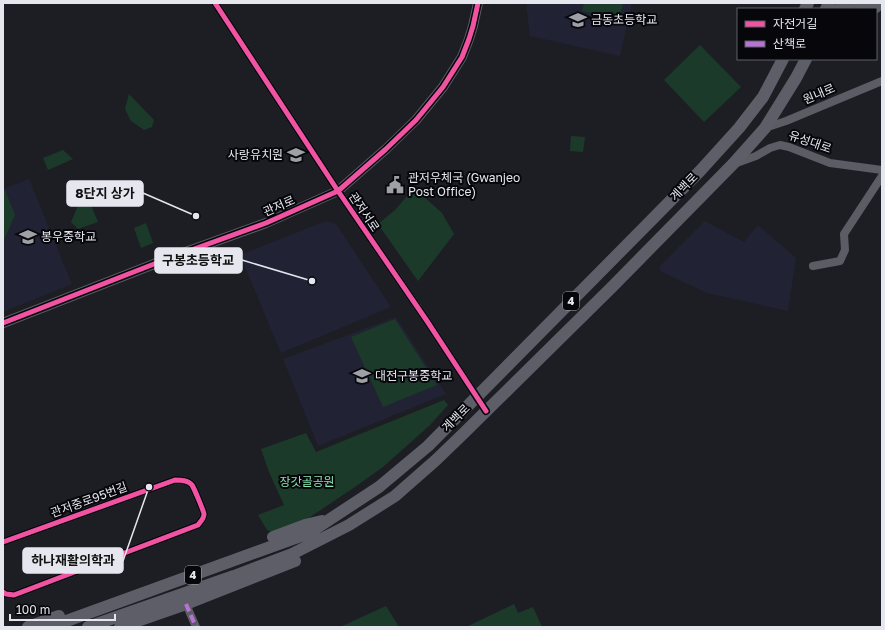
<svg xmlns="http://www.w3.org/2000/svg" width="885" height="630" font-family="'Golos Text','Noto Sans KR',sans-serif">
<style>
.built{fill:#212233}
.green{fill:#1c3a2a}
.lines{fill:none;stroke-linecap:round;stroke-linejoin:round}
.minor{stroke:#5b5c64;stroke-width:8}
.tertiary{stroke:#5b5c64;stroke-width:10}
.primary{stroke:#5d5e68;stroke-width:12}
.quiet{stroke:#b673d3;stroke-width:4;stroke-dasharray:8 4;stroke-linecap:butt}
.cycleway-casing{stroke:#06060b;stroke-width:8}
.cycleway{stroke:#f153a3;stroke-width:5}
.labels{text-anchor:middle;stroke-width:4;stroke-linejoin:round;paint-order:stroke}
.shield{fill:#06060b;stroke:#a2a3aa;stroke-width:1}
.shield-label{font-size:11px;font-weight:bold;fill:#e5e6ee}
.poi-label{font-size:12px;fill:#e5e6ee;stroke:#06060b;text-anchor:start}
.street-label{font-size:12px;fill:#e5e6ee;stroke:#06060b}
.park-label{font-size:12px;fill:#88e4b0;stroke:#06060b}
.leader{fill:none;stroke:#e5e6ee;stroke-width:1.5}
.callout-dot{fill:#e5e6ee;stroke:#06060b;stroke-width:1.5}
.callout{fill:#e5e6ee;stroke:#e5e6ee;stroke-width:1.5}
.callout-label{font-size:13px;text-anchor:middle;font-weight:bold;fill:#111}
</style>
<rect width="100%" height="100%" fill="#1d1e24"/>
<path class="built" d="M526,3H632L620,56L530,36Z
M29,179L72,284L3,312V189Z
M326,221L336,224L391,307L281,353L240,255Z
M705,221L744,242L758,225L796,258L788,311L707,293L662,272L659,267Z
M396,317L446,394L318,446L283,359Z"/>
<path class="green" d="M584,3H623L619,19L582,11Z
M700,45L741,87L704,122L664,80Z
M129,94L154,120L152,127L144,130L131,121L125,109Z
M571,136L585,137L583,152L570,151Z
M63,150L73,159L48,170L43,158Z
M414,188L442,213L454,234L418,281L378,224L395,210Z
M5,190L15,215L3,242V191Z
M86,194L98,222L78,229L71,222L80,201Z
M146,223L153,243L141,248L134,228Z
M395,319L437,385L383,407L351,337Z
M444,400L448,405L430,425L383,467L352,489L307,519L273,532L267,530L258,515L284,505L269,472L261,449L306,433L316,452Z
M514,604L518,613L533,607L542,627H466Z
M386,606L399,627H340Z"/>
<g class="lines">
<path class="minor" d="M215,3L338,191L427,321L486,411
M765,128L786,121L882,81
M734,164L756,156L770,148L780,145L789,147L830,163L882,170
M813,266L840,261L845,250L844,234L882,176
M3,542L175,480C181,480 188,480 192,485C194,488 204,512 204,514C204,519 200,522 198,525L14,595L6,594L3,592
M186,604L196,627"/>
<path class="tertiary" d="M3,323L172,257L266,223L338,191L386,149L416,120L443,87L462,57L469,39L473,26L478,3"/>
<path class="primary" d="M858,3L876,7
M805,9L808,3
M826,9L829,3
M839,9L844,4L850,3
M273,537L305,525L322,521
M28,627L59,616
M50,627L309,533L379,487L428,446L700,171L739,128L763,97L783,59
M88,627L234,576L292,554L349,525L395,496L436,460L465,432L612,287L733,164L765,128L796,78L806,59
M120,627L186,604L295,561"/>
<path class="quiet" d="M186,604L196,627"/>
<g class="cycleway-casing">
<path id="cycleway" d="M215,3L338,191L427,321L486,411
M3,323L172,257L266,223L338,191L386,149L416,120L443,87L462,57L469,39L473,26L478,3
M3,542L175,480C181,480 188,480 192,485C194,488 204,512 204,514C204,519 200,522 198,525L14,595L6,594L3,592"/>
</g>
<use href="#cycleway" class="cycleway"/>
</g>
<defs>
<g id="school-bare" transform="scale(1.38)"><path d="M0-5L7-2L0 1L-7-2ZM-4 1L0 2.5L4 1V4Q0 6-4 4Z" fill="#9fa0a7" stroke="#06060b" stroke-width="2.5" paint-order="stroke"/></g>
<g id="civic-bare" transform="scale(1.38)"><path d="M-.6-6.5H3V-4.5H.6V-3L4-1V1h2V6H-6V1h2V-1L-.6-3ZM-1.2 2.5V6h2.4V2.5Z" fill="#9fa0a7" stroke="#06060b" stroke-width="2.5" paint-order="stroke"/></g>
</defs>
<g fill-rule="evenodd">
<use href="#school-bare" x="578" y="20"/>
<use href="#school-bare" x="296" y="155"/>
<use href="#civic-bare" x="395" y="185"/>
<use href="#school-bare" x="28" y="237"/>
<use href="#school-bare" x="362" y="376"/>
</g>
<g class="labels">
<g class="shield">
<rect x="563" y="292" width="16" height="18" rx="3"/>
<rect x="185" y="566" width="16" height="18" rx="3"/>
</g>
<g class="shield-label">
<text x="571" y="305">4</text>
<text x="193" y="579">4</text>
</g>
<g class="poi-label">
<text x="591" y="24">금동초등학교</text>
<text x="283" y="159" text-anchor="end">사랑유치원</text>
<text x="408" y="182">관저우체국 (Gwanjeo<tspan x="408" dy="14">Post Office)</tspan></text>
<text x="41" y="241">봉우중학교</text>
<text x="375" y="380">대전구봉중학교</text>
</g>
<g class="street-label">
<text transform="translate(819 94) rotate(-23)" y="4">원내로</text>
<text transform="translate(810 142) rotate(19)" y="4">유성대로</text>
<text transform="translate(684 187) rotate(-46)" y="4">계백로</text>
<text transform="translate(279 206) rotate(-24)" y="4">관저로</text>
<text transform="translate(364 212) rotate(56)" y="4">관저서로</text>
<text transform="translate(456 418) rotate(-45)" y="4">계백로</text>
<text transform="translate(89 500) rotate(-20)" y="4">관저중로95번길</text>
</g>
<g class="park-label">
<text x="307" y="486">장갓골공원</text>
</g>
</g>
<path class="leader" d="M196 216L143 193M312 281L242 260M149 487L123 561"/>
<g class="callout-dot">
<circle cx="196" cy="216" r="4"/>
<circle cx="312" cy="281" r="4"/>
<circle cx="149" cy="487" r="4"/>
</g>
<g class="callout">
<rect x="67" y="181" width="76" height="25" rx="4"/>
<rect x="155" y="248" width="87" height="25" rx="4"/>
<rect x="23" y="548" width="100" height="25" rx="4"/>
</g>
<g class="callout-label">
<text x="105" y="198">8단지 상가</text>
<text x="198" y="265">구봉초등학교</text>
<text x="73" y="565">하나재활의학과</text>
</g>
<rect width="885" height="630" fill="none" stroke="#e5e6ee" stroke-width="8"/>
<rect x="737" y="8" width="140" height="52" fill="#06060b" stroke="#5f6066"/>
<rect x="745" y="21" width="20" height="6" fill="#f153a3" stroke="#5f6066"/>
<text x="773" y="28" font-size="12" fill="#e5e6ee">자전거길</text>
<rect x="745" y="41" width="20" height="6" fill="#b673d3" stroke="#5f6066"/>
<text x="773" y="48" font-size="12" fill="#e5e6ee">산책로</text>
<path d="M10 614v6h105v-6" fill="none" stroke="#e5e6ee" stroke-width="2"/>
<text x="16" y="614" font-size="12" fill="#e5e6ee" stroke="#06060b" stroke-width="3" paint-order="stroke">100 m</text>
</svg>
